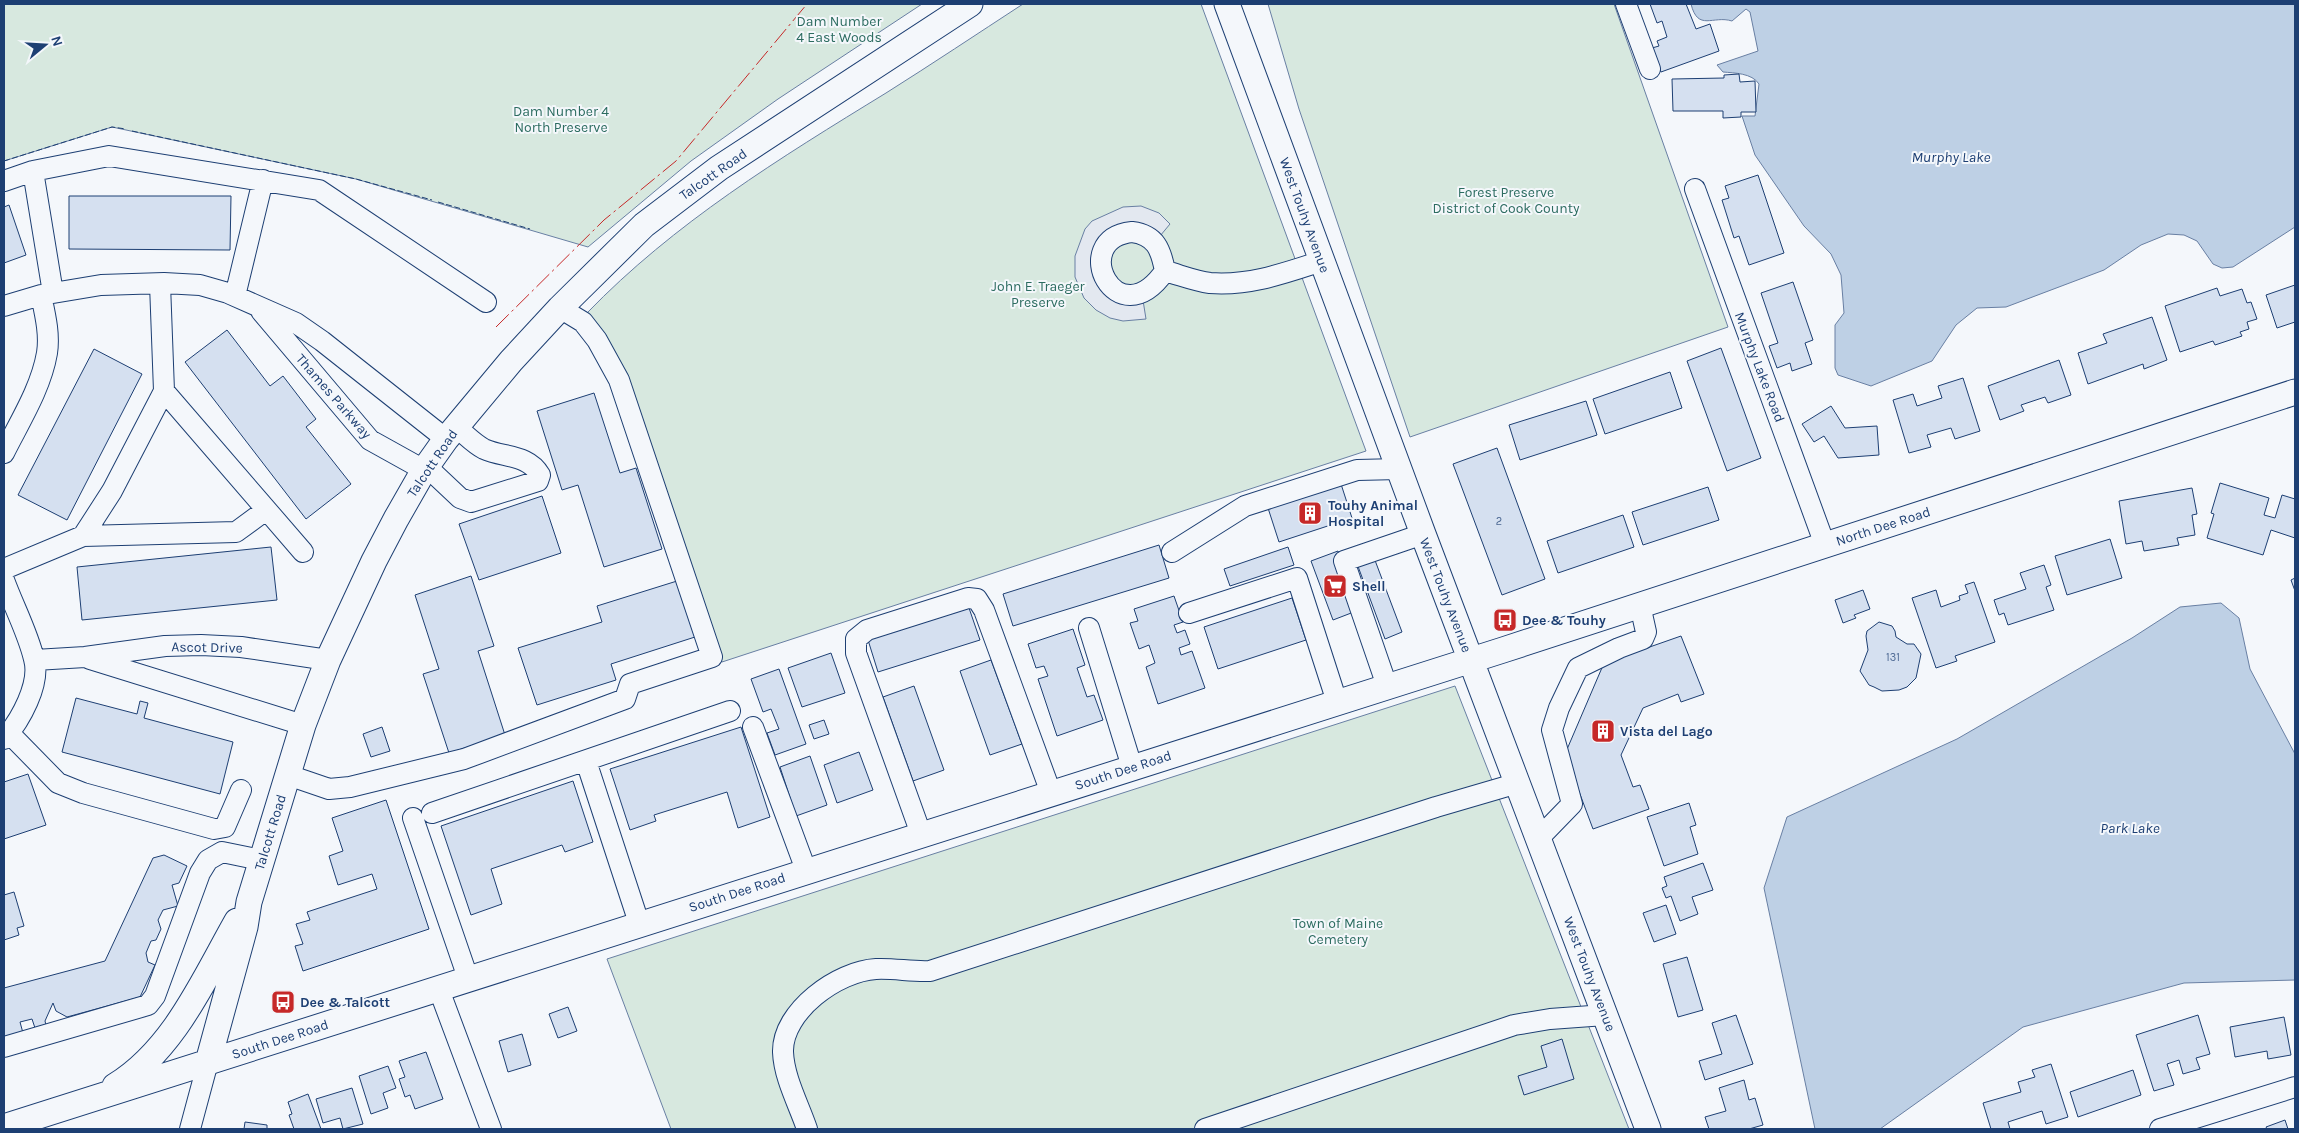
<svg xmlns="http://www.w3.org/2000/svg" width="2299" height="1133" font-family="Karla,sans-serif">
<style>
.green{fill:#d7e8df;stroke:#687fa3}
.parking{fill:#e3e8f0;stroke:#687fa3}
.water{fill:#bed0e5;stroke:#687fa3}
.building{fill:#d5e0f0;stroke:#1d3f73}
.lines{fill:none;stroke-linecap:round;stroke-linejoin:round}
.minor-casing{stroke:#1d3f73;stroke-width:22}
.major-casing{stroke:#1d3f73;stroke-width:27}
.minor{stroke:#f4f7fb;stroke-width:20}
.major{stroke:#f4f7fb;stroke-width:25}
.fence{stroke:#1d3f73;stroke-width:1;stroke-dasharray:6 2.5;stroke-linecap:butt}
.power{stroke:#c62828;stroke-width:1;stroke-dasharray:18 4 2.5 4;stroke-linecap:butt}
.labels{text-anchor:middle;stroke-width:4;stroke-linejoin:round;paint-order:stroke}
.number-label{font-size:11px;fill:#4b6792}
.park-label{font-size:14px;fill:#2c6c60;stroke:#f4f7fb}
.street-label{font-size:14px;fill:#1d3f73;stroke:#f4f7fb}
.poi-label{font-size:14px;font-weight:bold;fill:#1d3f73;stroke:#f4f7fb;text-anchor:start}
.water-label{font-size:15px;font-style:italic;fill:#1d3f73;stroke:#f4f7fb}
</style>
<rect width="100%" height="100%" fill="#f4f7fb"/>
<path class="green" d="M4,4H922L778,99L691,161L588,247L356,179L112,127L4,161Z
M1023,4H1201L1366,451L722,662L614,356L587,313C674,223 780,158 886,93C932,64 977,34 1023,4Z
M1268,4H1614L1728,327L1410,437L1299,109Z
M1455,686L1629,1129H671L607,959Z"/>
<path class="parking" d="M1141,206L1159,213L1170,224L1155,242L1117,235L1103,276L1142,294L1146,319L1123,321L1110,318L1096,310L1084,298L1075,277V256L1085,229L1092,221L1123,207Z"/>
<path class="water" d="M1691,4H2295V227L2233,267L2222,268L2213,264L2197,241L2184,235L2168,234L2141,245L2104,270L2006,307L1977,308L1956,325L1932,361L1871,386L1838,375L1835,368V325L1844,313L1841,275L1831,254L1804,226L1755,155L1742,116H1755L1759,84C1752,73 1734,73 1723,72L1717,65L1758,51L1750,12L1746,9L1732,21C1713,15 1698,32 1691,4Z
M2221,603L2239,618L2250,669L2295,754V980L2184,983L2023,1027L1880,1129H1815L1764,888L1787,817L1957,739L2132,638L2180,607Z"/>
<path class="building" d="M1650,4H1686L1696,29L1710,24L1719,51L1661,72L1652,48L1659,46L1657,41L1667,37L1662,21L1657,23Z
M1739,74L1740,82L1755,81L1756,112H1741V117L1723,118V111H1673L1672,79L1724,78V75Z
M1758,175L1784,253L1749,265L1739,236L1734,238L1722,200L1729,198L1725,186Z
M69,196H231L230,250L69,249Z
M9,205L26,255L4,263V207Z
M1793,282L1813,340L1805,343L1812,364L1792,371L1790,363L1777,368L1769,346L1778,343L1761,293Z
M2295,285V322L2277,328L2266,295Z
M2217,288L2220,296L2242,289L2247,303L2251,302L2257,319L2247,322L2249,329L2240,332L2242,336L2215,345L2213,341L2180,352L2165,306Z
M2152,317L2167,360L2144,369L2143,364L2088,384L2078,353L2107,343L2103,334Z
M227,330L270,386L283,376L316,419L306,427L351,484L306,519L185,362Z
M1721,348L1761,458L1727,471L1687,361Z
M94,349L142,374L67,520L18,495Z
M2059,360L2071,395L2048,403L2045,397L2021,405L2024,411L2000,420L1988,386Z
M1670,372L1682,408L1605,434L1593,399Z
M1963,378L1980,431L1955,439L1951,428L1927,435L1931,447L1909,453L1893,400L1913,394L1917,406L1942,398L1938,386Z
M594,393L620,473L636,468L662,549L604,567L578,485L562,490L537,411Z
M1586,401L1597,435L1520,460L1509,425Z
M1831,406L1845,428L1877,426L1879,455L1838,458L1824,436L1814,442L1802,424Z
M1497,448L1545,579L1502,595L1453,464Z
M2220,483L2269,498L2264,515L2275,518L2282,495L2295,499V538L2271,530L2263,555L2207,538L2214,514L2211,513Z
M1341,484L1352,518L1279,542L1268,508Z
M1708,487L1719,520L1643,545L1632,512Z
M2192,488L2197,514L2192,515L2195,535L2177,538L2179,545L2144,551L2142,541L2126,544L2119,501Z
M542,496L561,553L479,580L459,524Z
M1623,515L1634,547L1558,573L1547,541Z
M2110,539L2122,578L2067,595L2055,556Z
M1159,545L1169,578L1013,626L1003,594Z
M271,547L277,600L82,620L77,567Z
M1288,547L1294,565L1230,586L1224,569Z
M1338,551L1359,610L1333,620L1311,561Z
M1373,555L1402,632L1385,639L1356,561Z
M2044,565L2051,585L2046,587L2054,610L2008,625L2004,613L1999,615L1994,600L2026,589L2020,573Z
M471,576L494,646L478,651L505,735L449,753L423,674L439,669L415,595Z
M2295,578V591L2291,580Z
M677,581L695,637L611,664L616,680L537,705L518,648L602,622L597,606Z
M1974,582L1995,642L1955,656L1957,661L1936,668L1912,598L1936,590L1941,607L1960,600L1959,596L1968,593L1965,585Z
M1863,590L1870,609L1854,615L1856,618L1843,623L1835,600Z
M1174,596L1183,622L1174,625L1177,633L1185,630L1190,644L1179,648L1181,655L1192,651L1205,688L1158,704L1146,667L1155,663L1149,645L1139,649L1130,623L1138,621L1134,609Z
M1292,598L1306,640L1218,669L1204,627Z
M969,608L980,640L878,672L868,640Z
M1879,622L1892,626L1895,631L1896,637L1907,644H1914L1921,654L1916,678L1907,687L1899,690L1882,691L1874,687L1869,685L1860,671L1868,650L1866,636L1867,631Z
M1073,629L1085,665L1077,668L1087,697L1094,695L1103,720L1057,736L1038,679L1048,676L1044,666L1036,668L1028,644Z
M1681,636L1704,694L1681,702L1678,694L1643,708L1621,755L1633,787L1640,785L1649,809L1593,829L1565,754L1604,663Z
M831,653L845,693L802,707L788,668Z
M991,660L1022,744L990,755L960,671Z
M779,669L806,744L775,755L767,733L779,729L771,709L763,712L751,679Z
M914,686L944,770L913,781L883,697Z
M76,698L137,714L140,701L148,703L144,718L233,742L220,794L62,752Z
M824,720L829,734L814,739L809,725Z
M382,727L390,751L371,757L363,734Z
M741,727L770,817L738,828L727,792L654,815L656,821L630,830L610,769Z
M859,752L873,790L837,803L824,765Z
M810,756L827,805L796,816L780,767Z
M28,774L46,825L4,839V782Z
M573,781L593,842L565,852L562,845L491,869L502,904L471,915L441,826Z
M386,800L429,929L303,971L295,946L303,944L296,924L310,920L307,912L377,889L372,874L338,885L329,856L343,851L332,818Z
M1689,803L1696,825L1690,827L1698,854L1664,866L1647,817Z
M164,855L187,866L179,883L172,885L178,906L163,910L158,920L161,929L156,940L151,941L146,953L148,962L155,965L140,997L67,1017L56,1011L53,1003L45,1021L46,1025L35,1028L32,1019L20,1022L23,1033L4,1038V988L105,961L153,858Z
M1703,863L1713,890L1692,897L1698,914L1680,921L1671,896L1666,898L1662,888L1667,886L1664,877Z
M14,892L24,926L17,928L19,935L4,940V895Z
M1666,905L1676,934L1654,942L1643,913Z
M1687,957L1703,1010L1678,1017L1663,964Z
M568,1007L577,1031L558,1038L549,1014Z
M1736,1015L1753,1064L1705,1080L1699,1061L1722,1054L1712,1023Z
M2198,1015L2210,1054L2196,1058L2200,1069L2183,1074L2179,1060L2167,1064L2174,1085L2154,1091L2136,1035Z
M2284,1017L2291,1055L2268,1059L2267,1051L2235,1057L2230,1027Z
M522,1034L531,1065L508,1072L499,1041Z
M1562,1039L1574,1079L1524,1095L1518,1076L1547,1067L1541,1046Z
M426,1052L443,1099L415,1109L410,1095L405,1097L399,1079L405,1077L399,1061Z
M2051,1064L2068,1117L2046,1124L2042,1111L2008,1122L2010,1129H1991L1983,1103L2021,1092L2018,1082L2035,1077L2032,1070Z
M388,1066L396,1088L383,1093L388,1108L371,1114L359,1076Z
M2133,1070L2141,1095L2078,1117L2070,1092Z
M1744,1080L1749,1100L1755,1098L1763,1125L1749,1129H1709L1705,1117L1726,1111L1719,1088Z
M352,1088L363,1124L343,1129L340,1118L323,1123L316,1099Z
M308,1094L321,1129H294L289,1115L292,1114L288,1102Z
M2285,1120L2288,1129H2267L2266,1127Z
M245,1122L267,1125V1129H244Z"/>
<g class="lines">
<g class="minor-casing">
<path id="minor" d="M1626,4L1650,69
M4,181L33,171
M1695,189L1825,545
M1132,232C1156,235 1161,250 1165,271C1117,340 1067,239 1132,232Z
M1165,271C1180,275 1195,281 1210,283C1250,286 1285,273 1322,261
M160,284L164,391L303,552
M53,293L33,171L109,156L319,190L486,302
M235,296L263,180
M4,306L41,295L101,285L164,283L200,285L228,293L296,323L322,341L446,439
M261,311L370,440L424,470
M164,391L112,491L83,536L236,532L266,510
M4,453C20,421 41,388 47,353C50,334 45,314 41,295
M426,466L460,498L471,502L538,481L540,475C528,454 504,458 484,449C474,444 465,434 456,427
M1172,552L1245,506L1357,470L1399,469
M4,569L83,536
M4,580C13,605 28,633 34,659C41,684 20,721 4,739
M1189,613L1297,578L1337,702
M1089,628L1132,767
M90,659L303,725
M35,660L85,657L165,646L201,645L241,647L328,660
M1387,686L1344,561L1423,534
M753,727L806,870
M9,733L58,783L83,793L214,829L225,827L241,790
M586,761L639,923
M288,775L329,789L350,787L464,759L625,699L630,684L712,657L619,380L597,340L583,322L560,308
M432,813L730,711
M413,818L468,978
M921,834L856,653V639L867,630L968,598L977,599L984,610L1051,793
M1539,838L1572,804L1552,730L1559,708L1578,668L1619,648L1643,639L1646,632L1640,605
M438,987L491,1129
M4,1047L148,1005L155,996L200,873L208,860L222,852L261,860
M190,1129L208,1062
M807,1129C799,1105 784,1078 783,1052C782,1011 838,971 876,969C894,968 912,972 930,971L1436,807L1518,783
M1205,1129L1514,1025L1550,1019L1605,1015
M2160,1129L2295,1087"/>
</g>
<g class="major-casing">
<path id="major" d="M1227,4L1423,534L1648,1129
M208,1062L245,927L249,902L303,725L328,660L374,561L396,519L424,470L446,439L511,361L560,308L644,225L719,168L970,4
M115,1086C174,1050 204,979 237,921
M4,1127L1503,650L2295,392"/>
</g>
<use href="#minor" class="minor"/>
<use href="#major" class="major"/>
<path class="fence" d="M132,131L356,179L432,200
M4,161L112,127L126,129
M438,202L530,229"/>
<path class="power" d="M496,327L604,220L676,161L807,4"/>
</g>
<defs>
<g id="building-square" transform="scale(1.25)"><rect x="-9" y="-9" width="18" height="18" rx="4" fill="#c62828" stroke="#f4f7fb"/><path d="M-4-6H4V6H1V3H-1V6H-4ZM-2.5-4.3h1.7v1.8h-1.7ZM.8-4.3h1.7v1.8H.8ZM-2.5-1h1.7V.8h-1.7ZM.8-1h1.7V.8H.8Z" fill="#fff"/></g>
<g id="supermarket-square" transform="scale(1.25)"><rect x="-9" y="-9" width="18" height="18" rx="4" fill="#c62828" stroke="#f4f7fb"/><path d="M-6-5.5h2.5l.6 2H6L4.5 2H-2.5L-4.4-4H-6ZM-1.5 3.2a1.3 1.3 0 1 0 .1 0ZM3 3.2a1.3 1.3 0 1 0 .1 0Z" fill="#fff"/></g>
<g id="bus-square" transform="scale(1.25)"><rect x="-9" y="-9" width="18" height="18" rx="4" fill="#c62828" stroke="#f4f7fb"/><path d="M-5-6H5V4H4V6H2V4H-2V6H-4V4H-5ZM-3.5-4V0h7V-4ZM-3.5 1.2v1.5H-2V1.2ZM2 1.2v1.5H3.5V1.2Z" fill="#fff"/></g>
</defs>
<g fill-rule="evenodd">
<use href="#building-square" x="1310" y="513"/>
<use href="#supermarket-square" x="1335" y="586"/>
<use href="#bus-square" x="1505" y="620"/>
<use href="#building-square" x="1603" y="731"/>
<use href="#bus-square" x="283" y="1002"/>
</g>
<g class="labels">
<g class="number-label">
<text x="1499" y="525">2</text>
<text x="1893" y="661">131</text>
</g>
<g class="park-label">
<text x="839" y="26">Dam Number<tspan x="839" dy="16">4 East Woods</tspan></text>
<text x="561" y="116">Dam Number 4<tspan x="561" dy="16">North Preserve</tspan></text>
<text x="1506" y="197">Forest Preserve<tspan x="1506" dy="16">District of Cook County</tspan></text>
<text x="1038" y="291">John E. Traeger<tspan x="1038" dy="16">Preserve</tspan></text>
<text x="1338" y="928">Town of Maine<tspan x="1338" dy="16">Cemetery</tspan></text>
</g>
<g class="street-label">
<text transform="translate(713 174) rotate(-35)" y="5">Talcott Road</text>
<text transform="translate(1305 215) rotate(70)" y="5">West Touhy Avenue</text>
<text transform="translate(1760 367) rotate(69)" y="5">Murphy Lake Road</text>
<text transform="translate(334 396) rotate(49)" y="5">Thames Parkway</text>
<text transform="translate(432 463) rotate(-56)" y="5">Talcott Road</text>
<text transform="translate(1883 526) rotate(-18)" y="5">North Dee Road</text>
<text transform="translate(1446 595) rotate(69)" y="5">West Touhy Avenue</text>
<text transform="translate(207 647) rotate(1)" y="5">Ascot Drive</text>
<text transform="translate(1123 770) rotate(-18)" y="5">South Dee Road</text>
<text transform="translate(270 832) rotate(-73)" y="5">Talcott Road</text>
<text transform="translate(737 892) rotate(-18)" y="5">South Dee Road</text>
<text transform="translate(1590 974) rotate(69)" y="5">West Touhy Avenue</text>
<text transform="translate(280 1039) rotate(-18)" y="5">South Dee Road</text>
</g>
<g class="poi-label">
<text x="1328" y="510">Touhy Animal<tspan x="1328" dy="16">Hospital</tspan></text>
<text x="1352" y="591">Shell</text>
<text x="1522" y="625">Dee &amp; Touhy</text>
<text x="1620" y="736">Vista del Lago</text>
<text x="300" y="1007">Dee &amp; Talcott</text>
</g>
<g class="water-label">
<text x="1951" y="162">Murphy Lake</text>
<text x="2130" y="833">Park Lake</text>
</g>
</g>
<rect width="2299" height="1133" fill="none" stroke="#1d3f73" stroke-width="10"/>
<g transform="translate(45 45) rotate(72)" stroke="#f4f7fb" stroke-width="4" paint-order="stroke">
<path d="M0-4L9 19L0 12L-9 19Z" fill="#1d3f73"/>
<text y="-8" font-size="14" font-weight="bold" text-anchor="middle" fill="#1d3f73">N</text>
</g>
</svg>
